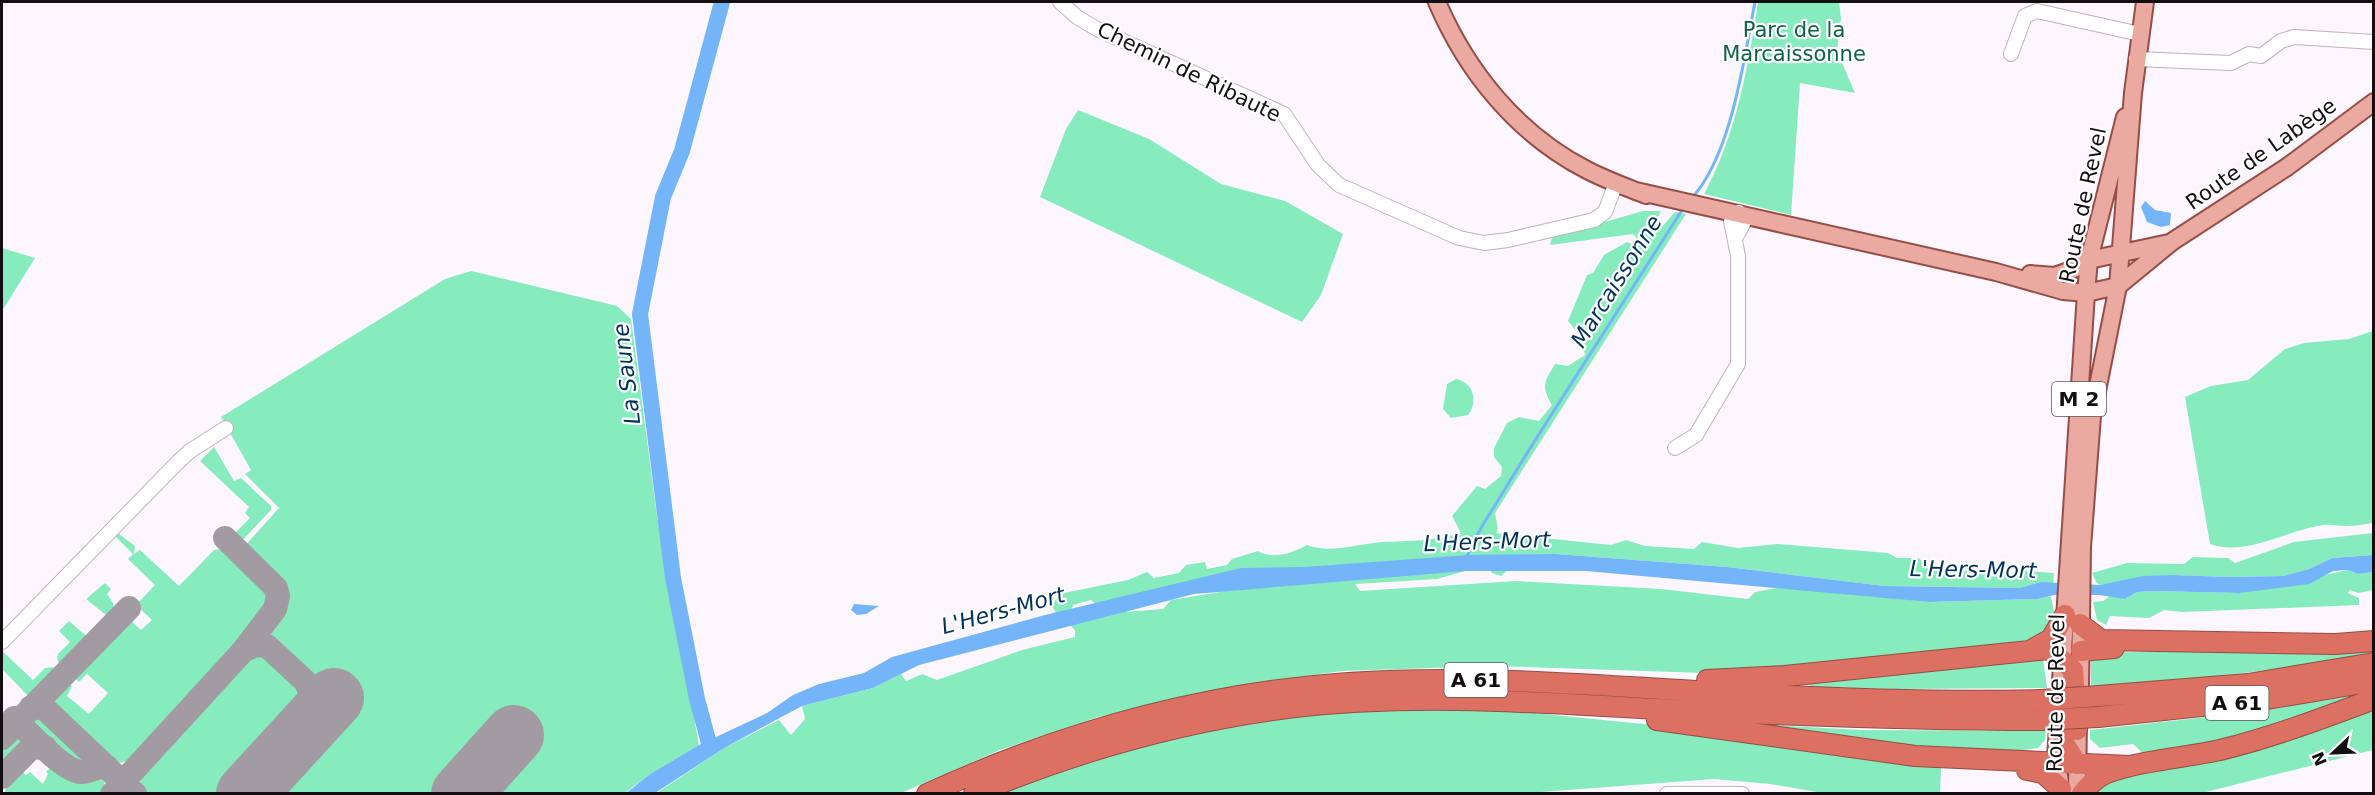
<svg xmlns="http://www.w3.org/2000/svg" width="2375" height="795" font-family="'DejaVu Sans',sans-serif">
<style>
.green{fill:#86ebbd;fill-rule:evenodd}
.water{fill:#74b5f9}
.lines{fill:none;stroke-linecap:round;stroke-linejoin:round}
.stream{stroke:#74b5f9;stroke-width:3}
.river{stroke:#74b5f9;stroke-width:16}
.taxiway{stroke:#a29ca2;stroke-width:24}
.runway{stroke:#a29ca2;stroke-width:60}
.minor-casing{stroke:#bdb2be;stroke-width:16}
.major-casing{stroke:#954e46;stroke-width:20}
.highway-casing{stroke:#954e46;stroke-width:22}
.minor{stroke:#fff;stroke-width:14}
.major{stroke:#eaa9a1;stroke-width:16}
.highway{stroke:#dc7062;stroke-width:20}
.highway-bridge-casing{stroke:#954e46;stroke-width:22;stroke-linecap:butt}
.highway-bridge{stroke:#dc7062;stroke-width:20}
.labels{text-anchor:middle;stroke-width:4.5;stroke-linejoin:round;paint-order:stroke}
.shield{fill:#fff;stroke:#595659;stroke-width:1.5}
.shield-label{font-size:20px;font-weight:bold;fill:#120e12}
.park-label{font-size:21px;fill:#0e6143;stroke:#fff}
.street-label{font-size:21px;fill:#120e12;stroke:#fff}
.water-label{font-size:22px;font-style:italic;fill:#00315b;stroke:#fff}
</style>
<rect width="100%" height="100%" fill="#fdf6fe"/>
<path class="green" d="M1758,2H1839L1841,19L1837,51L1855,93L1800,83L1791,215L1704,194C1736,135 1748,68 1758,2Z
M1078,110L1149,139L1221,184L1285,201L1343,234L1321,295L1302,322L1040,197L1066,129Z
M1643,211H1661L1655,224L1661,228L1675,212L1686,214L1495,513L1498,529L1496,533L1611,545L1626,540L1645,546L1694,549L1702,542L1738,548L1777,544L1888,553L1897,558H1919L1927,568L2008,574L2024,571L2054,573L2053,584L2040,582L2020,588L1885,586L1727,567L1556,554L1523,555L1501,576L1492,573L1481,557L1465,571L1437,579L1355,584L1360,591L1516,581L1661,589L1748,599L1755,592L1781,587L1929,602L2038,599L2051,596L2054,613L2050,630L2028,642L1735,674L1492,666L1342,671L1235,686L1098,717L1000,750L901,793L655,794L726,747L779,720L791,735L805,719L802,706L873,688L901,674L906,681L922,674L937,680L1022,650L1075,637V630L1066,621L1096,604L1091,600L1073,605L1071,612L1057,615L1052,606L1059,594L1128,580L1147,572L1154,578L1179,573L1186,565L1205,562L1207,569L1227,565L1232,559L1258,551C1273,560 1293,553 1307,545C1330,554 1357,544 1382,542C1408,541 1436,541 1461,533L1452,516L1477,486L1485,489L1501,476L1502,467L1494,457V448L1507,423L1519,417L1539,421L1552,405C1541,386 1544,382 1555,364L1568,366L1585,355L1581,337L1568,321L1587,275L1593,273L1604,255L1627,242L1636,246L1640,242L1633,234L1550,245L1552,237ZM1261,571L1220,592L1171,600L1163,609L1125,612Z
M2,248L35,258L2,311Z
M471,271L617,306L631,319L657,516L699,745L650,774L625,793H272L348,710L273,643C262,623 289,610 282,589C277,573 255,559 243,548L279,508L245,474L251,470L221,417L445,279Z
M2373,331V523C2365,524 2355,526 2346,526C2338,526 2330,524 2323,525C2287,530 2246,557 2210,544L2185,397L2211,386L2248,380L2285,349L2304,343L2349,339Z
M1456,379C1473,382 1479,401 1468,415L1451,418L1443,409L1447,384Z
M214,447L234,481L241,478L271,506V510L240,543L231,537L250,518L245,513L249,507L200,461Z
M115,531L135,546L134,554L140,550L179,586L214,550L227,548L267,589L271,594L272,604L136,756C127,762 119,765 109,761L62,717L52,702L64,679L72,686L67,696L89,714L108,693L87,674L79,682L70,673L118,626L131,621L141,630L152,620L136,605L155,585L128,559L133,554L112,533Z
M2373,533V555L2332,558L2309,569L2283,576L2229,577L2174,575L2100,585L2096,582L2092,573L2127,563L2184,564L2193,557L2228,558L2235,563L2294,542Z
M2348,570L2358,574L2373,572V590L2358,593L2350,590L2348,593L2359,598V605L2182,612L2164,610L2149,618L2110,616L2106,625L2097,620L2093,602L2103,601L2110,596L2125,599L2137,592L2154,591L2239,593Z
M105,583L111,589L107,594L113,603L114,614L111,619L86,599Z
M69,621L91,640L67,665L61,666L57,659L58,654L70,642L59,631Z
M2373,646V652C2280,672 2186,680 2091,686V658L2095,653Z
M2,651L33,680L45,668L53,667L56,676L32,700L2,669Z
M255,653C273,656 302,680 301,699L294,713L221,793H145L140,784L143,769L244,658Z
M2043,659L2047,688L1896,689L1813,687L1806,684L1809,679Z
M2358,695L2304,720L2148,758L2133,744L2100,748L2090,739V730L2252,712Z
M2373,706V750L2202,793H2097V784Z
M1412,708L1503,710L1733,733L1941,768L1940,794L1823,793L1770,784L1714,779L1514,794H999C1137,740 1264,714 1412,708Z
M32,717L49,722L90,760L87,765C72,768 33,732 32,717Z
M1752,724L1861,730L2046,731L2045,740L2038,748L2024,750L2023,755L1947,751Z
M12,733L21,734L24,743L2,766V744Z
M23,768H27L23,772L26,775L30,772L43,784L48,774L46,771L51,768L74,778H104L105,788L103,793H5L7,782Z"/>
<path class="water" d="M2145,201L2155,210L2171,213L2170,225L2161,227L2147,222L2141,207Z
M1556,554L1727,567L1885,586L2020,588L2040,582L2100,585L2143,576L2174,575L2229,577L2283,576L2309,569L2332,558L2373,555V572L2358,574L2348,570L2333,571L2309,584L2239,593L2154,591L2137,592L2125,599L2099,595H2054L2038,599L1929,602L1586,571H1465L1194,594L919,665L873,688L802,706L726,747L655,793L625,794L650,774L699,745L767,713L793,695L819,684L864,673L892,657L1045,615L1241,568L1304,567L1469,555Z
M854,604L879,606L866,614L857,615L851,610Z"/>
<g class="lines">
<path class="stream" d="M1692,198C1732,153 1744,59 1755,2
M1466,558L1481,528L1534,442L1684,207"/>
<path class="river" d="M710,747L697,699L673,578L640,314L663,197L682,151L722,2"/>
<path class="taxiway" d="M243,651L255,645L267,646L306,682L314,701L312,721
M31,707L44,708L135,794
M14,718C28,732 62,770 80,772C90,773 97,765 107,767
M2,738L129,608
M2,777L31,748L45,747
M112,794L243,651L275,609L278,596L276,588L225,538"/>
<path class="runway" d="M246,794L334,698
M461,794L514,735"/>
<g class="minor-casing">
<path id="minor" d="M1060,2L1077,17L1097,29L1284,114L1318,165L1339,185L1459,238L1484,243L1508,240L1594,220L1605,212L1616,183
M2011,54L2025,16L2037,11L2140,34
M2136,59L2231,63L2249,54L2261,56L2281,41L2294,37L2374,42
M1675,448L1696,435L1738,364V256L1731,221L1739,212L1743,224L1736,237
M2,642L178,462L190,451L226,428
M1667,794H1742"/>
</g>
<g class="major-casing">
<path id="major" d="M1437,2C1467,72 1517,134 1587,170C1606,180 1626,187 1646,195
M1636,191L1996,272L2063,291L2086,293L2118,286L2173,241L2287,167L2374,102
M2030,274L2055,276L2074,269L2089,260L2169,243
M2080,686L2082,547L2092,416L2118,286L2133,93L2145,2
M2062,794L2056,758L2086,293L2089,260L2125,117
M2077,794L2078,718"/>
</g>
<g class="highway-casing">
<path id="highway" d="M2080,624L2101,640L2336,644L2374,641
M2033,649L2051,639L2065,615
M2081,651L2114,648
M1707,680L1785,676L2049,649L2073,670L2077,730
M2099,696L2248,684L2374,663
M2062,704L2064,743L2077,764
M2098,717L2267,699L2374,681
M1657,720L1915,756L2129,766
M2027,770L2043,773L2061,789
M927,794C1060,733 1202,693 1348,683C1464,675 1580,684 1695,691C1810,698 1926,703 2041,700
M974,794C1074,752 1179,722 1287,708C1410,693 1533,702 1656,709C1784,715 1912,720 2041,720
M2082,794C2089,785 2096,777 2107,773C2143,760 2183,758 2220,750C2273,737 2323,718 2374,699"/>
</g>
<use href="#minor" class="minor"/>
<use href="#major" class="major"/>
<use href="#highway" class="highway"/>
<g class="highway-bridge-casing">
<path id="highway-bridge" d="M2041,700L2099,696
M2041,720L2098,717"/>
</g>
<use href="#highway-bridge" class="highway-bridge"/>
</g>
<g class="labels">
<g class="shield">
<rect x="2052" y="382" width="54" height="34" rx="4.5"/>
<rect x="1444.5" y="663" width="63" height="34" rx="4.5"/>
<rect x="2205.5" y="686" width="63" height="34" rx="4.5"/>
</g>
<g class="shield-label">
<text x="2079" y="406">M 2</text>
<text x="1476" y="687">A 61</text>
<text x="2237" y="710">A 61</text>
</g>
<g class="park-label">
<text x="1794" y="37">Parc de la<tspan x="1794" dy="24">Marcaissonne</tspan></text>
</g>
<g class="street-label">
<text transform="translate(1189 72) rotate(26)" y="7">Chemin de Ribaute</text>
<text transform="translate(2261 154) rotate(-35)" y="7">Route de Labège</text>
<text transform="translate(2083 205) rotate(-78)" y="7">Route de Revel</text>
<text transform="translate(2056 693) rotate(-89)" y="7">Route de Revel</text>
</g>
<g class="water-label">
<text transform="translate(1616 281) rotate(-58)" y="8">Marcaissonne</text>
<text transform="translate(626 374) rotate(-97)" y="8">La Saune</text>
<text transform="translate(1487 541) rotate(-2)" y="8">L'Hers-Mort</text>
<text transform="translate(1973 569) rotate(1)" y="8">L'Hers-Mort</text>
<text transform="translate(1003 610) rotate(-15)" y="8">L'Hers-Mort</text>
</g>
</g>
<rect width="2375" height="795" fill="none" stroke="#120e12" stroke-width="6"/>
<g transform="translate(2333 753) rotate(247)" stroke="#ffffff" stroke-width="4.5" paint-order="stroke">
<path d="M0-4.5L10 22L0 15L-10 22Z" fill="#120e12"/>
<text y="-9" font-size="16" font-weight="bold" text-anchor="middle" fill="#120e12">N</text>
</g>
</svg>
